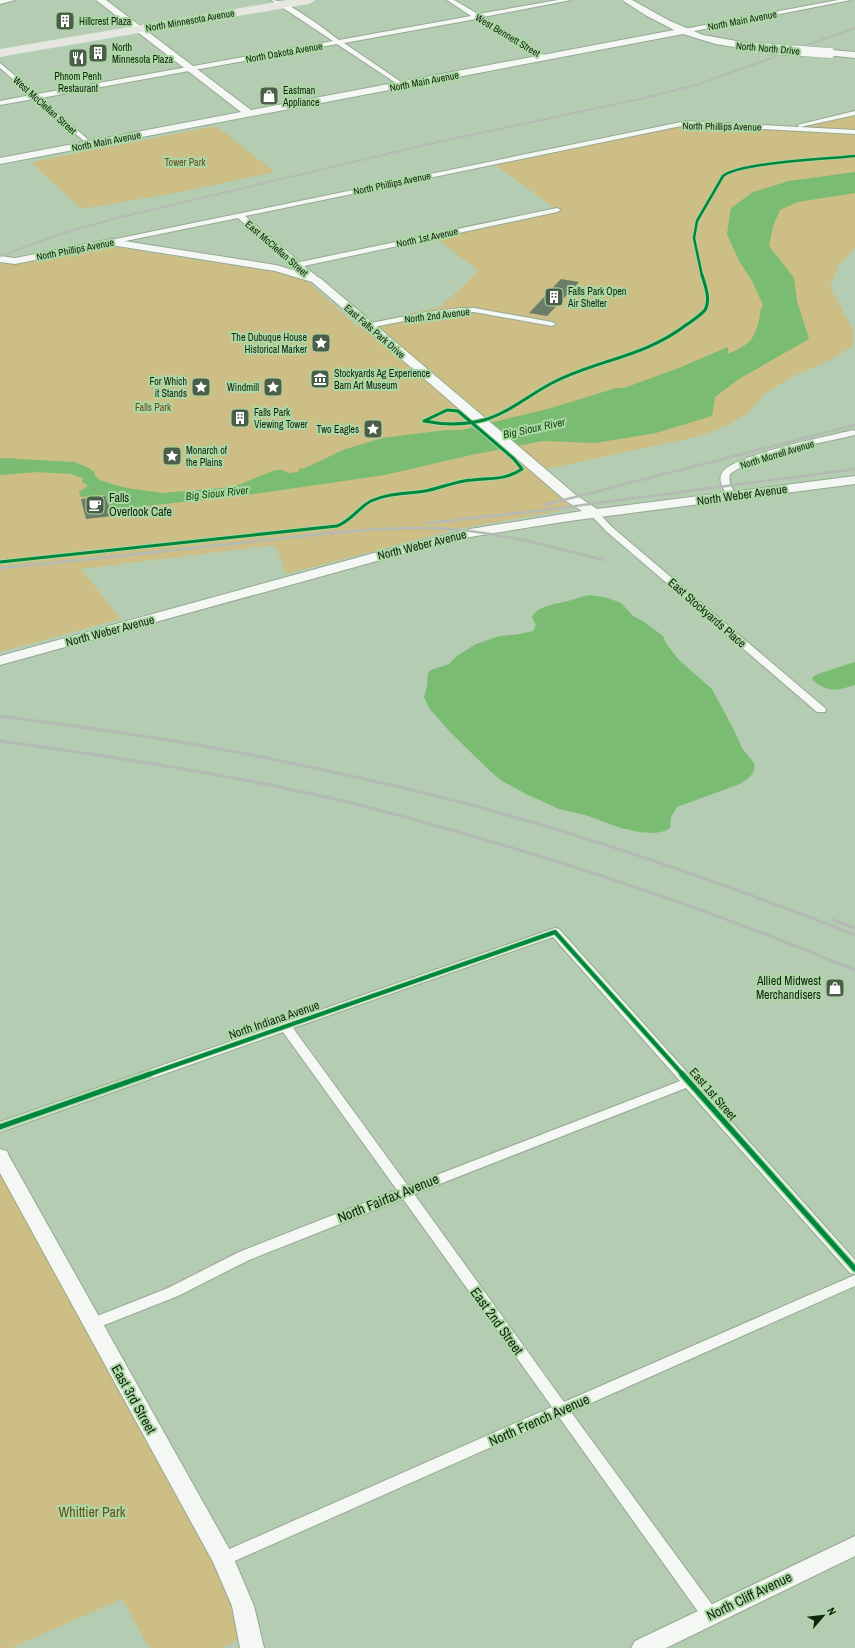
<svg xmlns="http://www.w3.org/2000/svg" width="855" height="1648" font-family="'Archivo Narrow',sans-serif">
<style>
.green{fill:#ccbe84}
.water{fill:#7abd72}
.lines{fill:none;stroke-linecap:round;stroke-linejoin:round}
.river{fill:#7abd72;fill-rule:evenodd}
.building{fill:#6b7d68}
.street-casing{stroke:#95a993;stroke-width:2}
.secondary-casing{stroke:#95a993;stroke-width:2}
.primary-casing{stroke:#dde8dc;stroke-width:2}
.street{fill:#f4f7f3;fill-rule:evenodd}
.secondary{fill:#f4f7f3;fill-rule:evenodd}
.primary{fill:#e7e6e1;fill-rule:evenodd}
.rail-far2{stroke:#b4bab4;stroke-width:2}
.rail-far1{stroke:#b4bab4;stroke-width:2.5}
.rail{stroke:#b4bab4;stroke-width:3}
.secondary-bridge-casing{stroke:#95a993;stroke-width:11;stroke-linecap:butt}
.secondary-bridge{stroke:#f4f7f3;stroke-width:10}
.cycleway-far3-casing{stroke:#acd8a5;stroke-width:4}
.cycleway-far2-casing{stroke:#acd8a5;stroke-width:5}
.cycleway-far1-casing{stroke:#acd8a5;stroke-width:6}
.cycleway-casing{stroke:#acd8a5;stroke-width:8}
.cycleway-far3{stroke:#00873e;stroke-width:2.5}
.cycleway-far2{stroke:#00873e;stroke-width:3}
.cycleway-far1{stroke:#00873e;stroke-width:4}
.cycleway{stroke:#00873e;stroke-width:5}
.labels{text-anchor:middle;stroke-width:4;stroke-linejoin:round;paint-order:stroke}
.far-street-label{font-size:10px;fill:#122310;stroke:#acd8a5}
.far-poi-label{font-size:10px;fill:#122310;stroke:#acd8a5;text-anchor:start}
.far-park-label{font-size:10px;fill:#674e1c;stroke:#acd8a5}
.far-water-label{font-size:11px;font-style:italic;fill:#124c0b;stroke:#acd8a5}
.street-label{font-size:12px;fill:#122310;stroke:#acd8a5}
.poi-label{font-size:12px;fill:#122310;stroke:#acd8a5;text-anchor:start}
.near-street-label{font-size:14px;fill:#122310;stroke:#acd8a5}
.near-park-label{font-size:14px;fill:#674e1c;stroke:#acd8a5}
</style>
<rect width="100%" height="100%" fill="#b4ccb1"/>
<path class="green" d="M855,116V248L839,265L830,287L853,330V346L830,360L790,378L766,393L749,412L728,425L700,436L532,472L569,505L560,511L462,528L286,574L275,545L81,569L121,619L0,652V263L19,264L88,249L114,247L284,273L306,280L356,325L440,307L479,271L436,238L560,212L494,164L687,125L788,130Z
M216,126L275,172L175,193L81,209L31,162Z
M0,1155L223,1559L250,1635L221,1648H149L122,1599L11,1648H0Z"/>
<path class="water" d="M855,172V193L798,202L780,210L773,226L769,246L794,278L797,301L809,339L739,379L715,397L712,416L656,433L595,443L543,441L471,455L385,475L247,495L110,510L104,495L80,497L79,491L87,487V485L82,482L83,477L80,473L37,472L0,475V458L6,459L12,458L16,459L19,466L29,469L49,468C55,464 66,468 76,463C83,466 89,469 95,472L94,474L100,480L112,484L127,488L163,493L233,487L275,470H283L288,473L298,472L300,468L303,469L343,450L382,438L446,430H461L551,408L616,388H624L681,367L728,347V354C745,346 753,343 758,324C761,316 758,314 763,305L752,281L738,259L727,234L731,208L753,192L789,181Z
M590,595L608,598L621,603L633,616L644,622L663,636L666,643L678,659L712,689L734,730L742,748L754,763C757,775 745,781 737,785L677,807L671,817L670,828L665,831L655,833L639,832L621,828L585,815L559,809L528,795L502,781L491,772L450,732L429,708L424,697L427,686L428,673L431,670L449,664L457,656L476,644L500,636L520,634L533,631L536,625L532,617C538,605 557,604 568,601C576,599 582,596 590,595Z
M855,662V685C835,691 830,693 812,680L813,677L818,674Z"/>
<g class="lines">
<path class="river" d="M0,458L75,462L89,468L92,472L89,476L82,478L71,474L0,470Z"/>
</g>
<path class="building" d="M561,279L579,282L547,316L529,313Z
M105,496L112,516L86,519L81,499Z"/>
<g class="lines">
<g class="street-casing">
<path id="street" d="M0,0H15L0,4Z
M271,0C288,0 324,29 339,40L471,16L447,0H454L478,14L558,0H571L483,17L547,57L548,58L545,60L476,19L344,43L404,84V86L402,87L337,44L41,98L92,143L93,144L90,146L34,99L0,105V101L31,95L0,68V63L37,94L333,41Z
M838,0H851L684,33L681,31L684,29Z
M855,111V115L800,127L797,125Z
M686,121L855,130V134L686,125L245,216L300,262L557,208L561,210L557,212L304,266L319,278L320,280L316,282L294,267L238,218L111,244L107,242L111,240Z
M461,308H474L552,322L556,324L552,326L474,312L434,315L369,328L365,326L366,324L421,313Z
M853,430L855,431V435C822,443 755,454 730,474C728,483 732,489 738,496L736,498H730C725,492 717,481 722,473C732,455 830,436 853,430Z
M595,511L598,512L612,527L825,708L826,710L825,712H817L606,531L590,514Z
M555,928L559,929L855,1260V1274L850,1273L686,1088L414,1194L564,1402L855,1275V1286L571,1412L716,1610L718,1615L716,1620L710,1622L704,1620L559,1417L228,1564L223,1566L218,1564L215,1559L218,1554L552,1407L403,1199L249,1260L178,1296L97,1328L92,1329L87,1328L85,1324L87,1320L168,1288L239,1252L397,1190L283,1032L0,1132V1122ZM553,937L680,1081L408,1186L293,1028Z"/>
</g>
<g class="secondary-casing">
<path id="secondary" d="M96,0H106L251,110L674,30L647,16L622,0H632L670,21L703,35L758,45L763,48L758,51L716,44L683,34L0,164V158L241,112Z
M830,50L855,52V58L827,55L825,53Z
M111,239L276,265L320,278L576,495L597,509L855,476V484L569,521L470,537L395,556L0,665V656L385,550L470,529L582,511L566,501L312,282L275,271L111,245L15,264L0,262V256L15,258Z
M0,1149L7,1151L9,1156L231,1552L254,1606L264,1648H240L232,1606L213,1562L0,1173Z
M855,1536V1556L666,1648H631L635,1641Z"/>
</g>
<g class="primary-casing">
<path id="primary" d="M293,0H314L309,3L0,56V50Z"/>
</g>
<use href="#street" class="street"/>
<use href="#secondary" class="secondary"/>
<use href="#primary" class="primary"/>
<path class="rail-far2" d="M0,256L60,234L117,218L433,143L640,99L699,84L855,28"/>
<path class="rail-far1" d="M544,505L855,425
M428,523L538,511L855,469
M0,568C86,560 172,550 258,541C322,534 386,525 450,529C503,533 553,547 603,560"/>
<path class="rail" d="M0,716C73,726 147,735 220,749C291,762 362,778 433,795C577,831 717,881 855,935
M0,741C107,756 215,772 321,796C376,808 431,824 485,840C611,876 734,920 855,970
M833,920L855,928"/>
<g class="secondary-bridge-casing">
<path id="secondary-bridge" d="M758,48L830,53"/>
</g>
<use href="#secondary-bridge" class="secondary-bridge"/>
<g class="cycleway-far3-casing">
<path id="cycleway-far3" d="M702,276L694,238L697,221L723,176C742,162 828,159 855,156"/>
</g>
<g class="cycleway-far2-casing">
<path id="cycleway-far2" d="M424,421C444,425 464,425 484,420C511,412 531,393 556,381C601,359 644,357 686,325C693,320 700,316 705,310C711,300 705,285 702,275
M0,562L337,526C351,521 358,508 371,501C388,493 407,494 425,491C441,488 456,481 472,480C490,478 507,480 522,469L514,459L458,411L447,410L424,421"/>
</g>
<g class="cycleway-far1-casing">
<path id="cycleway-far1" d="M147,1075L555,932L683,1075"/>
</g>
<g class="cycleway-casing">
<path id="cycleway" d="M682,1074L855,1269
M0,1127L150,1074"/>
</g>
<use href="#cycleway-far3" class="cycleway-far3"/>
<use href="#cycleway-far2" class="cycleway-far2"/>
<use href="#cycleway-far1" class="cycleway-far1"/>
<use href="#cycleway" class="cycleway"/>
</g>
<defs>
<g id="building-square" transform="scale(1)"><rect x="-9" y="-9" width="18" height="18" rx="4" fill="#4b5e48" stroke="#acd8a5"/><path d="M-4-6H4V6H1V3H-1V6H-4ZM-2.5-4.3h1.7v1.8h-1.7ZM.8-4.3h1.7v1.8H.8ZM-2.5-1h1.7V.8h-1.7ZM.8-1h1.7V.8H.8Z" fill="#fff"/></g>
<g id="restaurant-square" transform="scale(1)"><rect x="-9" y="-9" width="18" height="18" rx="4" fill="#4b5e48" stroke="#acd8a5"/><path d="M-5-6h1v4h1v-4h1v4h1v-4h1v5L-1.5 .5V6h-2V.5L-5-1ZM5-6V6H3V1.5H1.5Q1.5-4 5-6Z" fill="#fff"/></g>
<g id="shop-square" transform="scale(1)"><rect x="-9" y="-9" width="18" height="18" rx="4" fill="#4b5e48" stroke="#acd8a5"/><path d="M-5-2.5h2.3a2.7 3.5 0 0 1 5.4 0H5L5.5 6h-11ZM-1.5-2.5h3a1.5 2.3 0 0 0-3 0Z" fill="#fff"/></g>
<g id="sight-square" transform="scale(1)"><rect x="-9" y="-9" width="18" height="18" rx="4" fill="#4b5e48" stroke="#acd8a5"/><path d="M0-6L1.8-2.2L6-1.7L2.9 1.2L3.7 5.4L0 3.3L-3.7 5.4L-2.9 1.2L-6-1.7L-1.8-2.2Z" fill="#fff"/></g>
<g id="museum-square" transform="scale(1)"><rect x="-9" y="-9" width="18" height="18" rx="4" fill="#4b5e48" stroke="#acd8a5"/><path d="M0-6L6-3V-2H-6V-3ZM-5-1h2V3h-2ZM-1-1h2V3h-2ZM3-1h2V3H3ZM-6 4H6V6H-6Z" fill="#fff"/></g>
<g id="cafe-square" transform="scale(1)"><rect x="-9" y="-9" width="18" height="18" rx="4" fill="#4b5e48" stroke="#acd8a5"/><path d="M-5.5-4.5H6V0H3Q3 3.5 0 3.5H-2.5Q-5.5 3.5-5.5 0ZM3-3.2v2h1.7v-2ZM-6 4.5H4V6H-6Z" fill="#fff"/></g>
</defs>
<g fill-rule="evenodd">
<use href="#building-square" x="65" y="21"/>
<use href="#building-square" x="98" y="53"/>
<use href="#restaurant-square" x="78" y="58"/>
<use href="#shop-square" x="269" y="96"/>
<use href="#building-square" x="554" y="297"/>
<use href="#sight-square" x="321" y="343"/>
<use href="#museum-square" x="320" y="379"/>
<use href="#sight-square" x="201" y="387"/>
<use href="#sight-square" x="273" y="387"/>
<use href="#building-square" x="240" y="418"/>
<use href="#sight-square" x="373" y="429"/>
<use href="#sight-square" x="172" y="456"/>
<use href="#cafe-square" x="95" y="505"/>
<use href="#shop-square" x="835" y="988"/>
</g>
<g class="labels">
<g class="far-street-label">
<text transform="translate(190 20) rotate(-10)" y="4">North Minnesota Avenue</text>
<text transform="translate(742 20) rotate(-11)" y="4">North Main Avenue</text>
<text transform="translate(508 35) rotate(31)" y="4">West Bennett Street</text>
<text transform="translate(768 48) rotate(5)" y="4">North North Drive</text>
<text transform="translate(284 52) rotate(-10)" y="4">North Dakota Avenue</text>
<text transform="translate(424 81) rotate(-11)" y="4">North Main Avenue</text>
<text transform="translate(45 105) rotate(42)" y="4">West McClellan Street</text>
<text transform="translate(722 126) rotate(1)" y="4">North Phillips Avenue</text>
<text transform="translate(106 141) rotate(-11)" y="4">North Main Avenue</text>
<text transform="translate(392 183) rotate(-12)" y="4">North Phillips Avenue</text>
<text transform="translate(427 237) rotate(-12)" y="4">North 1st Avenue</text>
<text transform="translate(277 248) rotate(41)" y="4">East McClellan Street</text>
<text transform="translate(75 249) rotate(-11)" y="4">North Phillips Avenue</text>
<text transform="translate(437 315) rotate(-7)" y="4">North 2nd Avenue</text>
<text transform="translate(375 331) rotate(41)" y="4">East Falls Park Drive</text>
<text transform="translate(777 454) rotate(-17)" y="4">North Morrell Avenue</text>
</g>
<g class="far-poi-label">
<text x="79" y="25">Hillcrest Plaza</text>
<text x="112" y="51">North<tspan x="112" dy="12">Minnesota Plaza</tspan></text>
<text x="78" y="80" text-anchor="middle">Phnom Penh<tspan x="78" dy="12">Restaurant</tspan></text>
<text x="283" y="94">Eastman<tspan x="283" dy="12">Appliance</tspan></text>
<text x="568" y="295">Falls Park Open<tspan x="568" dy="12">Air Shelter</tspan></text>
<text x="307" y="341" text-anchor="end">The Dubuque House<tspan x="307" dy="12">Historical Marker</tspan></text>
<text x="334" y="377">Stockyards Ag Experience<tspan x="334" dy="12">Barn Art Museum</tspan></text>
<text x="187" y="385" text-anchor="end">For Which<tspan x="187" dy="12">it Stands</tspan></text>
<text x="259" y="391" text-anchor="end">Windmill</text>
<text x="254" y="416">Falls Park<tspan x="254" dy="12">Viewing Tower</tspan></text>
<text x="359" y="433" text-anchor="end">Two Eagles</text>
<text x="186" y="454">Monarch of<tspan x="186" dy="12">the Plains</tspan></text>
</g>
<g class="far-park-label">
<text x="185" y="166">Tower Park</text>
<text x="153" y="411">Falls Park</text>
</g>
<g class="far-water-label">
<text transform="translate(534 428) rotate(-12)" y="4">Big Sioux River</text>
<text transform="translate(217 493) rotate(-6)" y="4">Big Sioux River</text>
</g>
<g class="street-label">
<text transform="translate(742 495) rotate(-8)" y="4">North Weber Avenue</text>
<text transform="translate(422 545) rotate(-14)" y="4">North Weber Avenue</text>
<text transform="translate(707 613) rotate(41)" y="4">East Stockyards Place</text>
<text transform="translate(110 631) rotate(-15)" y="4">North Weber Avenue</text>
<text transform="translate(274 1020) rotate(-19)" y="4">North Indiana Avenue</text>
<text transform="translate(713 1094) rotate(49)" y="4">East 1st Street</text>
</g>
<g class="poi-label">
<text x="109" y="502">Falls<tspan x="109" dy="14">Overlook Cafe</tspan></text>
<text x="821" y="985" text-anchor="end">Allied Midwest<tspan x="821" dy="14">Merchandisers</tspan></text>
</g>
<g class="near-street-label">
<text transform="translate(388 1198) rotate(-22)" y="5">North Fairfax Avenue</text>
<text transform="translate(497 1321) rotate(54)" y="5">East 2nd Street</text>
<text transform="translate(134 1399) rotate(61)" y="5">East 3rd Street</text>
<text transform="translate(539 1420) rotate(-24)" y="5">North French Avenue</text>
<text transform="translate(749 1596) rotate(-26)" y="5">North Cliff Avenue</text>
</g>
<g class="near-park-label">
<text x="92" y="1517">Whittier Park</text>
</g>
</g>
<g transform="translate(823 1616) rotate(62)" stroke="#acd8a5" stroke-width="3" paint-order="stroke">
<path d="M0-3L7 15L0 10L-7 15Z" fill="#122310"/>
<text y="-6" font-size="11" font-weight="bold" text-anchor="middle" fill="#122310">N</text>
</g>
</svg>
